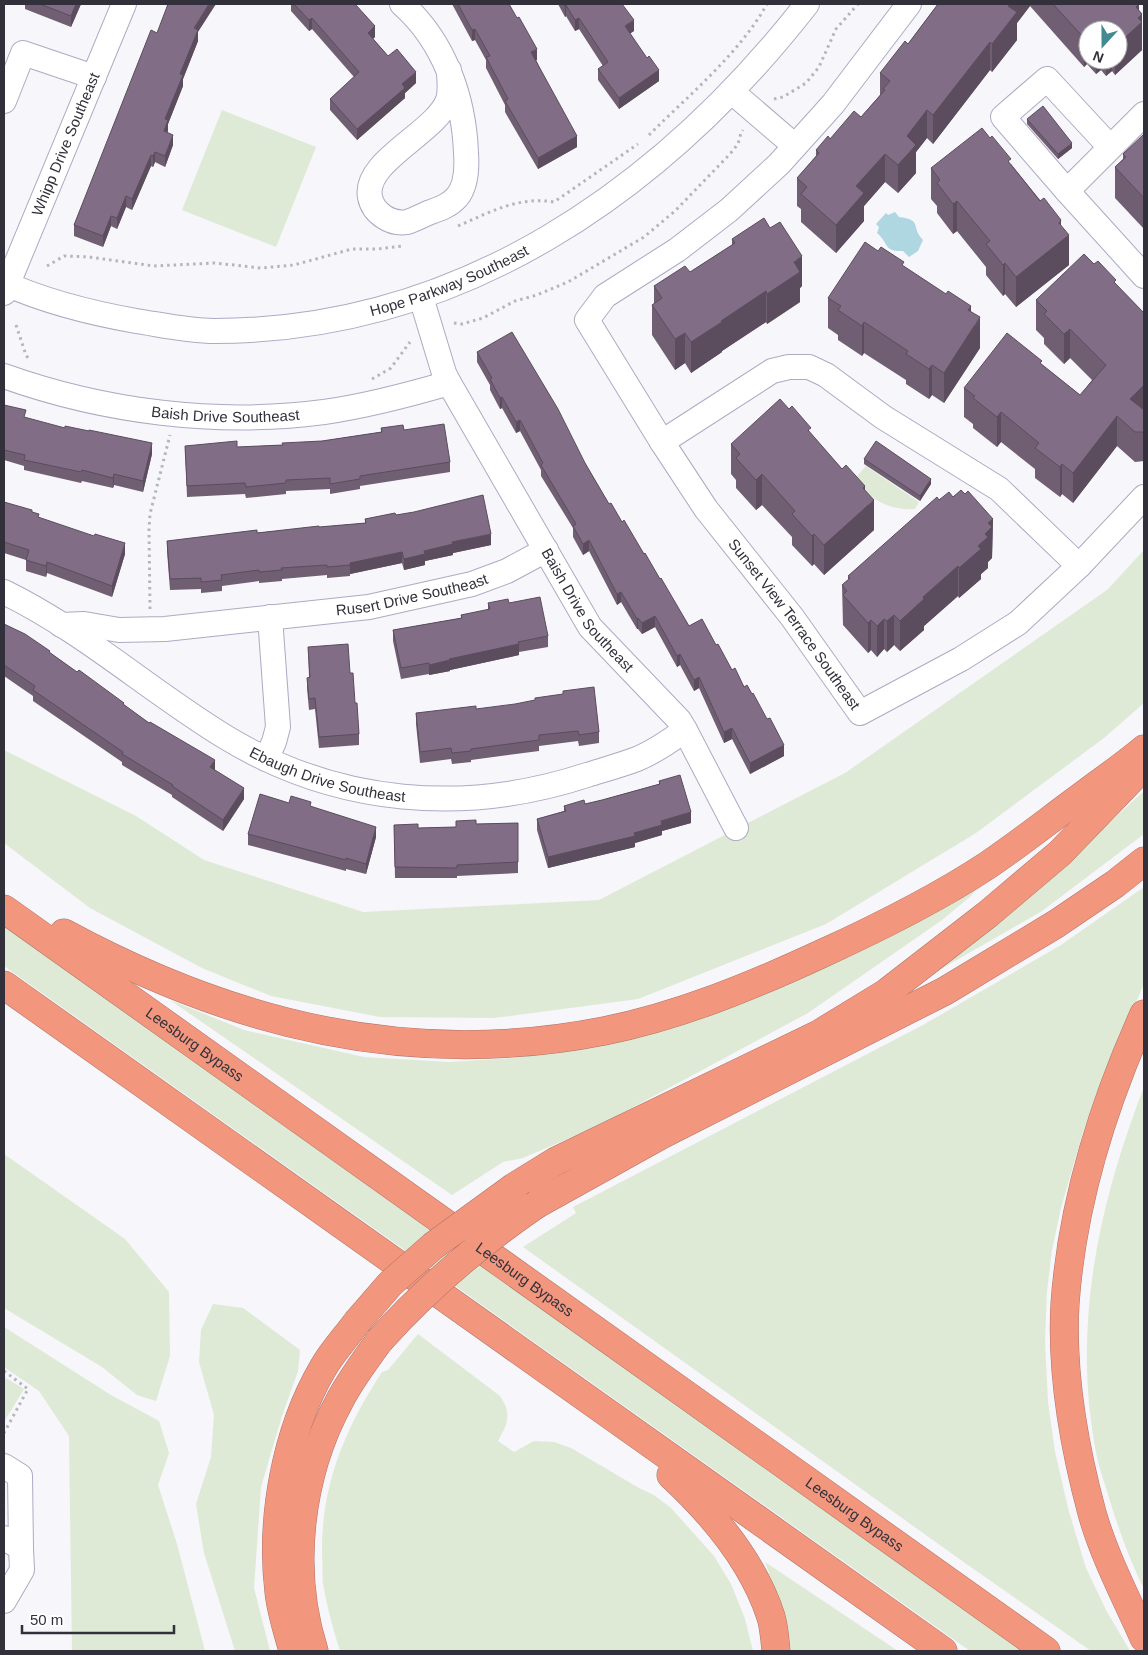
<svg xmlns="http://www.w3.org/2000/svg" width="1148" height="1655" font-family="Helvetica,sans-serif">
<style>
.green{fill:#deead5}
.water{fill:#afd7e2}
.lines{fill:none;stroke-linecap:round;stroke-linejoin:round}
.minor-casing{stroke:#adaac4;stroke-width:26}
.highway-casing{stroke:#af7367;stroke-width:29}
.path{stroke:#b5b5bc;stroke-width:3;stroke-dasharray:2.5 4;stroke-linecap:butt}
.minor{stroke:#fff;stroke-width:24}
.highway{stroke:#f2977e;stroke-width:28}
.highway-bridge-casing{stroke:#af7367;stroke-width:29;stroke-linecap:butt}
.highway-bridge{stroke:#f2977e;stroke-width:28}
.wall{fill:#705e73;fill-rule:evenodd}
.shaded-wall{fill:#5b4c5e}
.building{fill:#826d86;stroke:#5b4c5e}
.labels{text-anchor:middle;stroke-width:5;stroke-linejoin:round;paint-order:stroke}
.street-label{font-size:15px;fill:#32313b;stroke:#fff}
</style>
<rect width="100%" height="100%" fill="#f6f6fb"/>
<path class="green" d="M222,110L316,147L276,247L182,210Z
M866,466L919,502L915,509C892,511 866,500 857,476Z
M1144,550V703L1104,738L976,833L826,924L638,999L494,1018L380,1017L271,996L202,968L90,908L4,843V750L136,816L204,860L363,912L599,900L845,773L1107,590Z
M1144,791V834L1042,911L901,992L1061,867Z
M979,885L971,896L942,920L808,1013L600,1125L523,1158L503,1162L452,1195L170,1000L244,1030L364,1057L449,1062L512,1058L582,1049L632,1037Z
M1144,887V984L1104,1074L1082,1135L1061,1208L1052,1250L1047,1291L1045,1342L1048,1402L1055,1452L1069,1512L1086,1568L1106,1610L1130,1651H1091L965,1563L523,1247L576,1213L573,1207L923,1025L1061,945Z
M4,925L1029,1651H970L4,966Z
M1144,1087V1589C1130,1561 1119,1530 1110,1501C1106,1486 1100,1472 1097,1457C1071,1329 1098,1206 1144,1087Z
M4,1154L125,1239L169,1292L170,1356L156,1401L137,1395L102,1367L4,1308Z
M213,1304L243,1308L300,1350L298,1371L282,1416L261,1487L254,1588L270,1651H235L204,1553L196,1504L211,1457L214,1415L199,1362L201,1330Z
M4,1327L111,1395L159,1421L169,1453L158,1485L177,1544L205,1651H72L69,1436L39,1391L4,1367Z
M418,1334L500,1396C512,1414 508,1423 498,1441L514,1452L534,1441L554,1442L571,1448L639,1488L654,1495L671,1508L714,1556L731,1584L745,1619L753,1651H340C333,1629 327,1607 323,1584C322,1575 323,1564 322,1554C321,1486 345,1428 382,1372L388,1370Z
M4,1377L24,1389L4,1422Z
M765,1562L898,1651H791L786,1618Z"/>
<path class="water" d="M895,212L899,217C923,220 910,226 923,240L918,251L909,257L903,251C883,252 889,243 877,233L879,227L876,224L886,213L888,215Z"/>
<g class="lines">
<g class="minor-casing">
<g id="minor">
<path d="M402,4C444,41 464,98 466,153C467,167 467,185 457,197C449,206 439,209 428,213C421,216 414,220 407,222C391,225 373,213 370,197C363,161 436,133 448,100C451,91 449,80 449,70"/>
<path id="s1" d="M909,4L833,104L779,164L729,210L677,250L605,296L587,320L662,442L706,509L792,617L860,713L961,659L1018,623L1079,566L1144,497"/>
<path d="M732,92L795,146"/>
<path d="M4,101L23,53L94,77"/>
<path d="M1110,147L1047,79L1003,117L1067,191L1144,276"/>
<path d="M1067,191L1144,114"/>
<path id="s2" d="M4,283C46,302 91,313 136,321C162,325 189,331 214,331C460,331 661,191 807,4"/>
<path id="s3" d="M4,293L124,4"/>
<path d="M421,297L444,373L449,383"/>
<path id="s4" d="M4,376C105,412 217,426 324,412C367,406 408,395 449,383L590,627L679,720L685,730L736,828"/>
<path d="M662,442L772,371L789,367H809L826,375L883,417L999,489L1079,566"/>
<path id="s5" d="M4,592C84,631 151,692 227,738C338,805 465,815 587,775C603,770 621,765 637,759C654,752 670,741 685,730"/>
<path id="s6" d="M61,625L84,624L119,630L165,629L369,607L472,584L507,571L546,550"/>
<path d="M266,759L274,742L278,727L270,617"/>
<path d="M4,1466L20,1476L21,1548L4,1538"/>
<path d="M4,1601L22,1570L21,1548"/>
</g>
</g>
<g class="highway-casing">
<g id="highway">
<path id="s7" d="M4,909L1046,1651"/>
<path d="M64,933C234,1025 411,1069 604,1031C679,1016 752,986 821,954C878,928 935,900 988,865C1019,844 1048,821 1078,799C1100,782 1123,767 1144,749"/>
<path d="M4,985L943,1651"/>
<path d="M1144,1014C1103,1105 1072,1203 1065,1304C1061,1373 1074,1446 1092,1513C1104,1556 1126,1597 1144,1638"/>
<path d="M514,1187L556,1161L819,1034L886,993L988,914L1060,853L1144,766"/>
<path d="M537,1204L661,1135L945,991L1056,924L1115,884L1144,861"/>
<path d="M671,1475C713,1514 753,1561 771,1617C774,1627 775,1640 776,1651"/>
<path d="M293,1651C288,1632 281,1612 279,1592C270,1519 286,1431 323,1368C332,1352 346,1337 357,1322"/>
<path d="M314,1651C288,1570 299,1475 340,1400C351,1379 366,1359 380,1340"/>
</g>
</g>
<path class="path" d="M774,99L783,97L806,83L819,67L836,29L858,4
M649,135C689,95 739,54 767,4
M458,226C490,212 519,196 554,202L638,144
M47,266L64,256L89,257L154,266L215,263L261,268L294,265L352,249H378L403,246
M454,323L462,324L483,318L515,301L537,295L568,282L644,237L675,211L730,154L738,144L741,133L743,130
M16,325L26,355L30,361
M372,379L391,368L410,342
M150,609L149,529L150,514L170,435
M4,1371L28,1389L4,1433"/>
<use href="#minor" class="minor"/>
<use href="#highway" class="highway"/>
<g class="highway-bridge-casing">
<path id="highway-bridge" d="M357,1322L390,1284L433,1246L514,1187
M380,1340C426,1289 480,1243 537,1204"/>
</g>
<use href="#highway-bridge" class="highway-bridge"/>
</g>
<path class="wall" d="M25,4H81L71,27L25,9Z
M291,4H355L375,37L373,39L388,56L416,83L405,93V98L357,140L330,110V99L354,77L312,29L309,31L291,11Z
M452,4H509L537,60H536L577,147L538,169L505,112V105L486,68V60L475,40L472,41Z
M558,4H621L634,31L630,33L659,81L619,109L598,80V69L603,66L579,29L575,31L566,16L565,17Z
M938,4H1139V11L1142,14V50L1115,75L1112,71L1106,76L1101,70L1096,74L1087,64L1084,67L1030,6L1017,23V40L992,72L990,70L933,144L927,138L916,152V173L898,193L885,182L864,206V221L836,253L801,222V209L797,206V178L816,156V150L830,139L861,117L880,95V73L908,44ZM1088,30H1118V60H1088Z
M198,32V41L183,79V86L168,124L167,132L173,145L165,167L155,162L153,167L151,166L132,210L126,207L117,229L111,226L103,247L74,236V225L157,33Z
M1027,119L1072,148L1058,159L1027,124Z
M1144,135V229L1115,198V167L1123,159V154Z
M1011,164L1061,226L1069,265L1016,307L1005,294L1003,296L986,275V267L957,231L953,234L937,213V206L931,199V168Z
M732,239L802,286L800,288V302L767,324L766,322L722,351V352L691,373L685,363L675,370L652,335V305L654,304V286L690,272L732,245Z
M1094,264L1116,285L1144,313V461L1135,462L1117,446L1073,503L1062,494L1060,497L1035,478V469L1001,442L997,447L973,428V424L964,417V388L1042,365L1080,395L1092,380L1070,358L1064,364L1044,344V338L1036,330V300Z
M904,267L971,311L980,348L944,403L932,395L929,399L906,384V380L864,353L862,356L838,340V335L828,328V298Z
M477,352L585,463L609,504L644,554L689,626L716,645L732,670L744,687L784,756L750,774L732,739L724,743L699,688L694,691L680,665L677,667L655,627L642,634L638,629H637L621,602L617,605L589,551L583,555L573,537V528L541,476V470L520,431L516,433L502,408L500,409L490,390V385L477,362Z
M4,407L26,418L152,454L143,492L114,485L113,488L82,481L81,483L24,470V466L4,460Z
M381,428L404,430L450,462V472L360,486V489L330,494V489L286,491V494L246,498L245,494L187,497L185,446L237,447L282,445L322,441L381,432Z
M811,434L842,469L865,490L874,530L824,575L814,564L812,566L792,545V537L762,505L756,510L736,488V480L731,474V444Z
M864,459L931,484L920,501L864,464Z
M965,494L993,519L992,558L988,562V568L981,574V579L959,598L958,596L924,626V630L900,651L894,645L887,652L884,649L877,657L871,650L868,653L843,625L842,585L848,580V576L939,500Z
M4,502L32,512L39,518L125,554L112,597L47,573L46,577L26,571V560L4,553Z
M396,515L491,545L453,553V555L425,561V565L404,570L402,563L350,574V576L327,578V575L282,579V581L259,583V581L222,586V591L201,593V589L170,590L167,551V541L365,523V519Z
M488,603H509L548,636V647L519,652V655L450,670V671L429,675V674L401,679L393,641V630L461,618V615L488,610Z
M4,624L50,653L124,705L215,770L244,799L223,831L172,797V795L122,765V762L33,701V696L4,676Z
M308,647L350,673L359,734V745L319,748L315,709L309,710L307,688V678L309,677Z
M476,709L599,732V743L579,746L578,741L539,746V751L471,760V762L452,764L451,759L420,763L416,724V713Z
M659,781L691,823L662,831V835L635,843V847L548,868L537,830V819L564,811V806L585,804L602,800L659,784Z
M289,803L311,807L376,837L366,874L346,869V871L248,845V834Z
M518,823V873L457,876V878H395L394,825L418,828L456,827L476,824Z"/>
<path class="shaded-wall" d="M76,4H81L71,27V16Z
M209,4H216L198,32V41L183,79V86L168,124V131L164,141V131L165,119L194,28Z
M1010,4H1030V6L1017,23V40L992,72V44Z
M1139,4V16L1142,14V50L1115,75V60H1118V44L1136,7Z
M566,5V16L565,17V6Z
M312,18V29L309,31V20Z
M579,18V29L575,31V20Z
M634,20V31L625,37V26Z
M375,26V37L368,43V33Z
M475,29V40L472,41V30Z
M1087,36V64L1084,67V38Z
M990,42V70L933,144V115Z
M537,49V60L531,63V52Z
M1096,60H1101V70L1096,74Z
M1106,60H1112V71L1106,76Z
M659,70V81L619,109V98Z
M416,72V83L405,93V98L357,140V129L402,84Z
M927,110V138L916,152V173L898,193V165L907,136Z
M173,135V145L165,167V156Z
M577,136V147L538,169V158Z
M1072,143V148L1058,159V154Z
M155,152V162L153,167V156Z
M885,154V182L864,206V221L836,253V225L856,186Z
M151,155V166L132,210V199Z
M126,196V207L117,229V218Z
M957,201V231L953,234V204Z
M111,216V226L103,247V236Z
M1061,220V240L1069,235V265L1016,307V277Z
M802,256V286L800,288V302L767,324V294L794,262Z
M1005,263V294L1003,296V265Z
M766,291V322L722,351V352L691,373V342L721,321Z
M971,306V332L980,317V348L944,403V373L968,310Z
M864,322V353L862,356V326Z
M1070,329V358L1064,364V334Z
M685,333V363L675,370V339Z
M932,365V395L929,399V369Z
M1144,385V414L1130,399Z
M502,397V408L500,409V398Z
M1001,412V442L997,447V417Z
M1117,416V446L1073,503V473Z
M520,420V431L516,433V422Z
M152,443V454L143,492V481Z
M1062,464V494L1060,497V467Z
M114,474V485L113,488V478Z
M762,474V505L756,510V480Z
M931,479V484L920,501V496Z
M865,486V508L874,500V530L824,575V545L863,488Z
M993,519L992,558L988,562V568L981,574V579L959,598V568L978,546L985,534L988,523Z
M491,534V545L453,553V555L425,561V565L404,570V559L424,551L452,542Z
M814,534V564L812,566V536Z
M589,540V551L583,555V544Z
M125,543V554L112,597V586Z
M402,552V563L350,574V563Z
M47,562V573L46,577V566Z
M958,566V596L924,626V630L900,651V621L923,597Z
M621,592V602L617,605V594Z
M894,615V645L887,652V621Z
M655,616V627L642,634V623Z
M638,618V629H637V619Z
M884,619V649L877,657V626Z
M871,620V650L868,653V623Z
M519,644V655L450,670V671L429,675V665L449,659Z
M680,654V665L677,667V656Z
M699,677V688L694,691V680Z
M732,728V739L724,743V732Z
M784,745V756L750,774V763Z
M215,760V771L210,767Z
M244,788V799L223,831V820Z
M691,812V823L662,831V835L635,843V847L548,868V857L634,833L661,821Z
M376,827V837L366,874V864Z"/>
<path class="building" d="M40,4H76L71,16Z
M168,4H209L194,28L198,30L180,74L183,75L165,119L168,120L164,131L173,135L165,156L155,152L153,156L151,155L132,199L126,196L117,218L111,216L103,236L74,225L151,30L157,33Z
M294,4H355L375,26L368,33L388,56L397,49L416,72L402,84L405,88L357,129L330,99L359,72L312,18L309,20Z
M458,4H509L517,18L519,17L537,49L531,52L577,136L538,158L505,101L508,99L486,57L490,56L475,29L472,30Z
M564,4H621V5L622,4L634,20L625,26L647,58L649,56L659,70L619,98L598,69L608,62L579,18L575,20L566,5L565,6Z
M938,4H1010L1008,6L1017,12L992,44L990,42L933,115L927,110L907,136L916,145L898,165L885,154L856,186L864,193L836,225L801,194L807,187L797,178L819,153L816,150L828,136L830,139L854,111L861,117L885,90L883,89L890,81L880,73L905,41L908,44Z
M1053,4H1139L1136,7L1142,14L1138,18L1142,22L1118,44V30H1088V37L1087,36L1084,38Z
M1043,106L1072,143L1058,154L1027,119Z
M982,128L990,138L992,136L1011,159L1008,161L1040,201L1044,198L1061,220L1059,223L1069,235L1016,277L1005,263L1003,265L986,244L990,241L957,201L953,204L937,183L940,180L931,168Z
M1144,134V198L1115,167L1126,157L1123,154Z
M764,218L770,228L780,222L802,256L794,262L800,272L767,294L766,291L721,321L722,322L691,342L685,333L675,339L652,305L662,298L654,286L685,266L690,272L735,243L732,239Z
M865,242L878,251L881,247L904,262L902,265L946,294L948,291L971,306L968,310L980,317L944,373L932,365L929,369L906,354L908,351L864,322L862,326L838,310L841,306L828,298Z
M1084,254L1094,264L1098,261L1116,280L1114,282L1144,313V385L1130,399L1144,410V432H1135L1117,416L1073,473L1062,464L1060,467L1035,448L1039,443L1001,412L997,417L973,398L975,396L964,388L1007,333L1042,361L1040,363L1080,395L1106,365L1070,329L1064,334L1044,314L1047,311L1036,300Z
M512,332L558,409L585,463L609,504L611,503L622,522L624,520L644,554L645,553L660,579L661,578L689,626L702,619L716,645L718,644L732,670L735,668L744,687L747,685L752,694L753,693L767,719L770,718L784,745L750,763L732,728L724,732L699,677L694,680L680,654L677,656L655,616L642,623L638,618L637,619L621,592L617,594L589,540L583,544L573,526L576,524L541,465L543,463L520,420L516,422L502,397L500,398L490,379L492,378L477,352Z
M780,399L789,409L792,406L811,428L808,430L842,469L846,465L865,486L863,488L874,500L824,545L814,534L812,536L792,514L795,511L762,474L756,480L736,458L740,454L731,444Z
M4,405L26,410L24,417L65,428V426L89,431V430L152,443L143,481L114,474L113,478L82,470L81,472L24,460L25,455L4,450Z
M444,424L450,462L360,476V479L330,484V478L286,480V483L246,487L245,483L187,486L185,446L237,441V447L283,445L282,443L322,441L382,432L381,428L403,425L404,430Z
M876,441L931,479L920,496L864,459Z
M961,490L965,494L968,491L993,519L988,523L992,527L985,534L988,537L978,546L981,549L959,568L958,566L923,597L924,599L900,621L894,615L887,621L884,619L877,626L871,620L868,623L843,595L847,591L842,585L850,578L848,576L937,497L939,500L949,492L953,497Z
M483,495L491,534L452,542L453,544L424,551L425,554L404,559L402,552L350,563V565L327,567V565L281,568L282,570L259,572V570L221,575L222,580L201,582V578L170,579L167,541L257,530V533L319,526V527L366,523L365,519L395,513L396,515L414,512Z
M4,502L32,510V512L39,514L38,517L94,536L95,534L125,543L112,586L47,562L46,566L26,560L29,550L4,542Z
M540,597L548,636L518,642L519,644L449,659L450,660L429,665V663L401,668L393,630L462,618L461,615L490,609L488,603L508,599L509,603Z
M4,624L25,634L50,651L49,652L77,672L79,670L124,703L123,704L149,723L150,722L215,760L210,767L244,788L223,820L172,786L173,785L122,754L123,752L33,690L35,686L4,665Z
M348,644L350,673H353L355,703H357L359,734L319,737L315,698L309,699L307,678L310,677L308,647Z
M594,687L599,732L579,735L578,731L539,735V740L471,749V751L452,753L451,748L420,752L416,713L476,706V709L515,704L535,700V698L563,694V691Z
M680,775L691,812L661,821L662,825L634,833L635,836L548,857L537,819L566,811L564,806L584,800L585,804L602,800L660,784L659,781Z
M260,794L289,803L291,796L311,802L310,806L376,827L366,864L346,858V860L248,834Z
M476,820V824L518,823V862L457,865V868L395,867L394,825L418,824V828L456,827V821Z"/>
<g class="labels">
<g class="street-label">
<text dy="5" stroke="none"><textPath href="#s3" startOffset="161">Whipp Drive Southeast</textPath></text>
<text dy="5" stroke="none"><textPath href="#s2" startOffset="459">Hope Parkway Southeast</textPath></text>
<text dy="5" stroke="none"><textPath href="#s4" startOffset="226">Baish Drive Southeast</textPath></text>
<text dy="5" stroke="none"><textPath href="#s6" startOffset="354">Rusert Drive Southeast</textPath></text>
<text dy="5" stroke="none"><textPath href="#s4" startOffset="720">Baish Drive Southeast</textPath></text>
<text dy="5" stroke="none"><textPath href="#s1" startOffset="824">Sunset View Terrace Southeast</textPath></text>
<text dy="5" stroke="none"><textPath href="#s5" startOffset="375">Ebaugh Drive Southeast</textPath></text>
<text dy="5" stroke="none"><textPath href="#s7" startOffset="234">Leesburg Bypass</textPath></text>
<text dy="5" stroke="none"><textPath href="#s7" startOffset="639">Leesburg Bypass</textPath></text>
<text dy="5" stroke="none"><textPath href="#s7" startOffset="1044">Leesburg Bypass</textPath></text>
</g>
</g>
<rect width="1148" height="1655" fill="none" stroke="#32313b" stroke-width="10"/>
<g transform="translate(1103 45) rotate(201)"><circle r="24" fill="#ffffff" stroke="#adadb1"/>
<path d="M0-4L9 19L0 12L-9 19Z" fill="#438993"/>
<text y="-8" font-size="14" font-weight="bold" text-anchor="middle" fill="#32313b">N</text>
</g>
<path d="M22 1625v8h152v-8" fill="none" stroke="#32313b" stroke-width="2.5"/>
<text x="30" y="1625" font-size="15" fill="#32313b" stroke="#ffffff" stroke-width="4" paint-order="stroke">50 m</text>
</svg>
